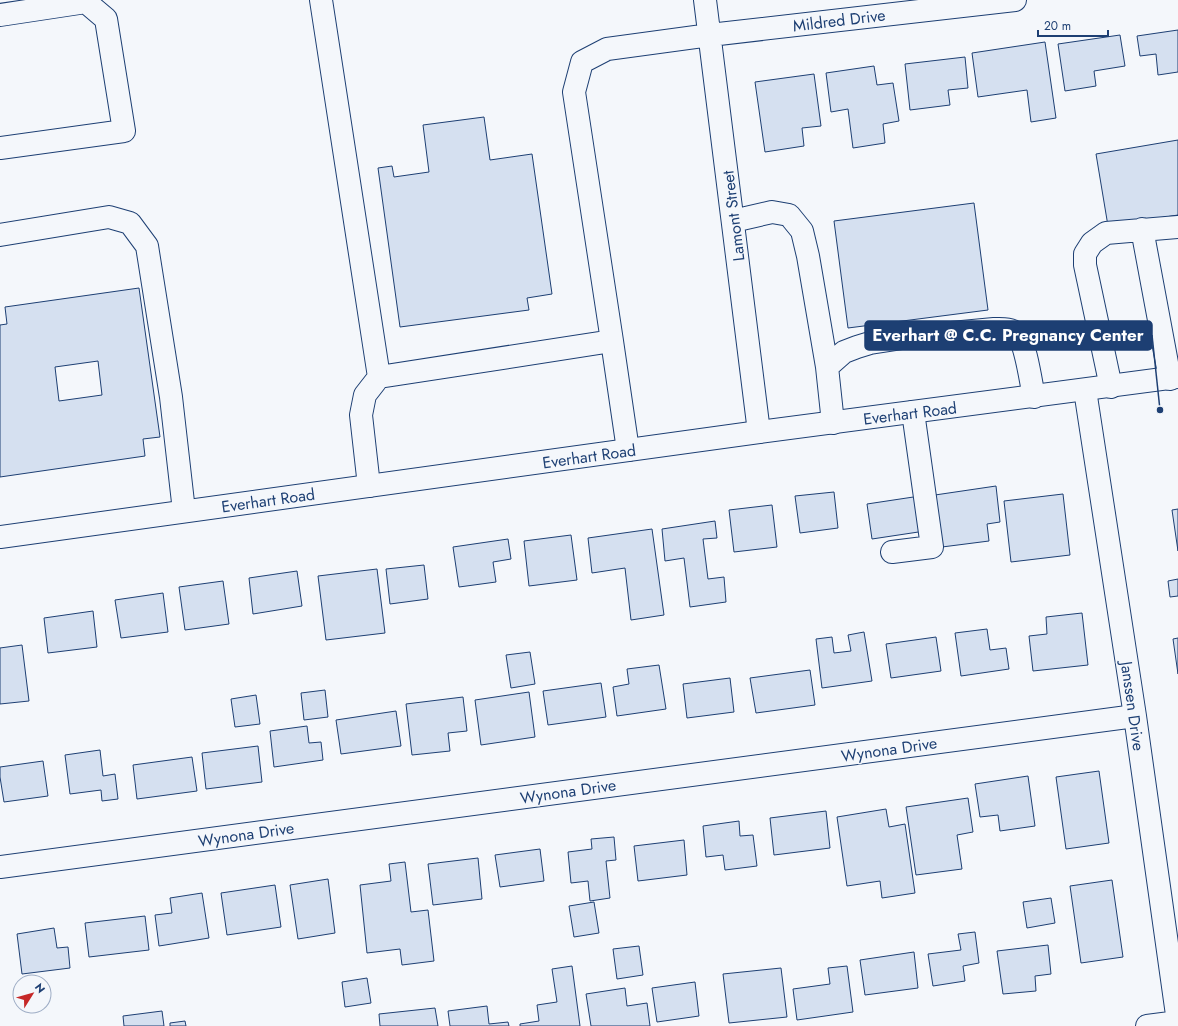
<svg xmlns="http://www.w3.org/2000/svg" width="1178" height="1026" font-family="Jost,sans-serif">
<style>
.building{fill:#d5e0f0;stroke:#1d3f73;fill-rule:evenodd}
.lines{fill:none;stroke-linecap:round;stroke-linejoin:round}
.minor-casing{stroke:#1d3f73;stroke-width:24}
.major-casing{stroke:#1d3f73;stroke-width:24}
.minor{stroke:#f4f7fb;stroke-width:22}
.major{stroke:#f4f7fb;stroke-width:22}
.labels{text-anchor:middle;stroke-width:3;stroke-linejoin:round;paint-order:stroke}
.street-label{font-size:16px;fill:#1d3f73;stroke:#f4f7fb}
.leader{fill:none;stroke:#1d3f73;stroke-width:1.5}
.callout-dot{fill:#1d3f73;stroke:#f4f7fb;stroke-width:1.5}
.callout{fill:#1d3f73;stroke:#1d3f73;stroke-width:1.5}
.callout-label{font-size:17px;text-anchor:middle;font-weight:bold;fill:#fff}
</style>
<rect width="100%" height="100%" fill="#f4f7fb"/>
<path class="building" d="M1178,30V72L1158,75L1156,54L1140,56L1137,36Z
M1120,35L1125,66L1094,71L1096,86L1065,91L1058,44Z
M1045,42L1056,118L1031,122L1027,90L978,97L972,53Z
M965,57L968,88L948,90L950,105L910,110L905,64Z
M874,66L877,85L893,83L899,121L883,124L885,143L853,148L848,109L831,112L826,73Z
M814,74L821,126L802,128L804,146L765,152L755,82Z
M484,117L490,160L532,154L552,294L527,298L529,310L400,327L378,168L392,166L394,177L429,172L423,125Z
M1178,140V215L1108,226L1096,154Z
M974,203L988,310L848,328L834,221Z
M139,288L160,437L143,439L145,456L0,477V325L7,324L5,307ZM98,361L102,395L59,401L55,367Z
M996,486L1000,522L987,524L989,541L942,547L935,495Z
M834,492L838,528L800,533L795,496Z
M1063,494L1070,555L1011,562L1004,501Z
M920,496L925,531L872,539L867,504Z
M772,505L777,547L734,552L729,510Z
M1178,509V551L1172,510Z
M715,521L717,538L703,539L708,579L724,577L726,602L690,607L684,558L665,561L662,529Z
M652,529L664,615L631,620L625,568L592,573L588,538Z
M571,535L577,580L529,586L524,541Z
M508,539L511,559L493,562L496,582L459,587L453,547Z
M424,565L428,599L390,604L386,569Z
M377,569L385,633L326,640L318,576Z
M297,571L302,606L253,614L249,578Z
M1178,579V596L1170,597L1168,581Z
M223,581L229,624L185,630L179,587Z
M163,593L168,632L121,638L115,600Z
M93,611L97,647L48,653L44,618Z
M1082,613L1088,665L1033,671L1029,636L1047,634L1046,617Z
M987,629L990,650L1006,648L1009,669L961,676L955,633Z
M864,632L872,681L822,688L816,639L832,637L834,653L851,651L848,635Z
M936,637L941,671L891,678L886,644Z
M1178,638V674L1173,639Z
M22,645L29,701L0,704V648Z
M530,652L535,684L511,688L506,655Z
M659,665L666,709L617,716L613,687L629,684L627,669Z
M810,670L815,705L756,713L750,678Z
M730,678L734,712L687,718L683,684Z
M601,683L606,717L548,725L543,691Z
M325,690L328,717L304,720L301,693Z
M529,692L535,737L481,745L475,700Z
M256,695L260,724L235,727L231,699Z
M463,697L467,731L448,733L450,751L412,755L406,704Z
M396,711L401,746L341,754L336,720Z
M307,726L309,743L321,742L323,760L274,767L270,731Z
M258,746L262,782L206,789L202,753Z
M100,750L103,776L115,774L118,799L102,801L101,790L70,794L65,755Z
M192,757L197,791L137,799L133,765Z
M43,761L48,796L4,802L0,777V767Z
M1099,771L1109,843L1066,849L1056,777Z
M1028,776L1035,826L1000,831L998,815L980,817L975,784Z
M968,798L973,832L957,835L962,869L916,875L906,807Z
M886,809L889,827L905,824L915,893L882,898L880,881L847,886L837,817Z
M826,811L830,848L774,855L770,818Z
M739,821L740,836L753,835L757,866L725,870L723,855L706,857L703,826Z
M614,837L616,860L606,861L610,898L590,901L588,881L571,883L568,852L592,849L591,839Z
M684,840L687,875L638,881L634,846Z
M540,849L544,881L500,887L495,855Z
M478,858L482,899L433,905L428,864Z
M405,862L411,912L428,910L434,961L402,965L400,949L367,953L360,885L391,881L389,864Z
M328,879L335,933L298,939L290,885Z
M1112,880L1123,957L1081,963L1070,886Z
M275,885L281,927L227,935L221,893Z
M202,893L209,938L159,946L155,915L172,913L170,898Z
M1051,898L1055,923L1027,928L1023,902Z
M594,902L599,933L574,937L569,906Z
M145,916L149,950L89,957L85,923Z
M54,928L57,948L68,947L70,968L22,974L17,934Z
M975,932L979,963L963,966L965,981L933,986L928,954L961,950L958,934Z
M1048,945L1051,974L1035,976L1036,991L1003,994L997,951Z
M639,946L643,975L617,979L613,949Z
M914,952L918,988L865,995L860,960Z
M572,966L580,1026H520V1024L539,1021L537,1005L557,1002L552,969Z
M847,966L853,1012L797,1020L793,989L830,984L828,968Z
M781,968L787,1017L729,1023L723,974Z
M367,978L371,1003L345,1007L342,982Z
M695,982L699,1016L657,1022L652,988Z
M625,988L627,1006L647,1003L650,1026H591L586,994Z
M487,1006L489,1024L508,1022L509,1026H450L448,1011Z
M435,1008L438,1026H380L379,1014Z
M162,1011L164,1026H124L123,1016Z
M185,1021L186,1026H170V1023Z"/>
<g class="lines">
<g class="minor-casing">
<path id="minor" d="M321,0L379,377
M705,0L759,432
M0,15L86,2L106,19L124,131L0,148
M733,221L772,212L789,215L802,231L808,256L827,367
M1142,229L1170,379
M0,235L109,217L130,223L147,246L171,397L184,511
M612,341L574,92L582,62L607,49L710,35L1015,0
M1111,387L1088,279L1085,265V254L1092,243L1106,233L1178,227
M1085,390L1135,716L1178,1022
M833,423L827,367L844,352L857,347L870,343L909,337L994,329C1002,329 1011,328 1017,334C1026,344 1031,383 1034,397
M369,486L361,415L365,395L379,377L612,341L628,450
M892,552L932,547L913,412
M0,867L1135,716
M1147,1026L1178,1022"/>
</g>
<g class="major-casing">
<path id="major" d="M0,537L759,432L1178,377"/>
</g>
<use href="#minor" class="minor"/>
<use href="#major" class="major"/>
</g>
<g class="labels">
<g class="street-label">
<text transform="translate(839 20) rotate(-7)" y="6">Mildred Drive</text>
<text transform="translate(733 216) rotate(-97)" y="6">Lamont Street</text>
<text transform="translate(910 413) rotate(-7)" y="6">Everhart Road</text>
<text transform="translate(589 456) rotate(-8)" y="6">Everhart Road</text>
<text transform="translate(268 500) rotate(-8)" y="6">Everhart Road</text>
<text transform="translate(1133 706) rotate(82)" y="6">Janssen Drive</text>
<text transform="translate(889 749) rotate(-8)" y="6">Wynona Drive</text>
<text transform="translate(568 791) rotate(-8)" y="6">Wynona Drive</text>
<text transform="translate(246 834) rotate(-8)" y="6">Wynona Drive</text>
</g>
</g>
<path class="leader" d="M1160 410L1152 335"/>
<circle class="callout-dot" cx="1160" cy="410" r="4"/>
<rect class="callout" x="865" y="321" width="287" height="29" rx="4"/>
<g class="callout-label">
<text x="1008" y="341">Everhart @ C.C. Pregnancy Center</text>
</g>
<g transform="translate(32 994) rotate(53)"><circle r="19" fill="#f4f7fb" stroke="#9eadc5"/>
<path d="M0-3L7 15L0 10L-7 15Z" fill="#c62828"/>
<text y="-6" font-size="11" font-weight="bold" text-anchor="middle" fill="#1d3f73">N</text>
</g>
<path d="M1038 30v6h70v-6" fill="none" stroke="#1d3f73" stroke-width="2"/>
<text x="1044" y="30" font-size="12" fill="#1d3f73" stroke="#f4f7fb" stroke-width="3" paint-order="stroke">20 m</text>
</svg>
